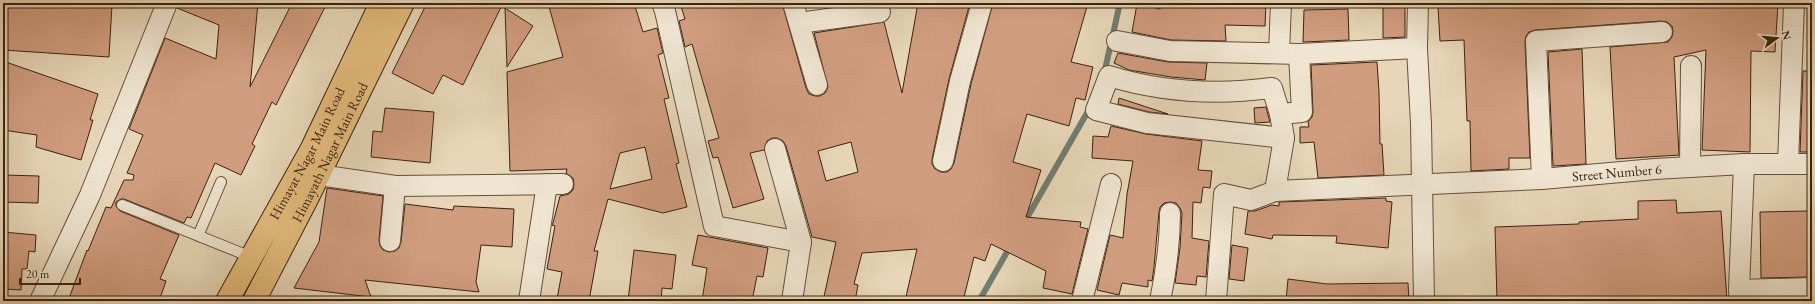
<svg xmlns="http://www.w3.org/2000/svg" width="1815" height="304" font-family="'EB Garamond',serif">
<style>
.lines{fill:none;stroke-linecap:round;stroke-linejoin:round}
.stream{stroke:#727d70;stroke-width:6}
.building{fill:#d19d7f;stroke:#3a2310;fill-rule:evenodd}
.lane-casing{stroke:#65503a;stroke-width:12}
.street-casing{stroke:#65503a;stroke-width:22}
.primary-casing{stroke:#3a2310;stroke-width:24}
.lane{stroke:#efe5d1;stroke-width:10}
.street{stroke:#efe5d1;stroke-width:20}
.primary{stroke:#e4bc7c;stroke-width:22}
.labels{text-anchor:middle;stroke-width:3;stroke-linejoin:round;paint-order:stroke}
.street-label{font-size:14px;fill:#3a2310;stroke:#efe5d1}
</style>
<rect width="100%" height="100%" fill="#e7d7b8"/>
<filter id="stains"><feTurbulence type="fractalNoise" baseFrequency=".005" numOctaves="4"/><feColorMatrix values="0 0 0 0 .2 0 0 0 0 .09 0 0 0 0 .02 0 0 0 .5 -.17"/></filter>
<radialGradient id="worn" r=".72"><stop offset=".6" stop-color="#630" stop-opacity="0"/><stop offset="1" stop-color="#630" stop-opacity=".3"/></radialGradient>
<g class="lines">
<path class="stream" d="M1104,74L1120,3
M1024,223L1091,106
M979,301L1011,245"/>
</g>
<path class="building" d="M5,3H82L112,5L109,57L3,50V18H5Z
M178,3H258L250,87L292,3H327L276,105L272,102L252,144L255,146L241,175L215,163L191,218L187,217L184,223L124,199H121L116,202V206L120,211L179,235L160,279L166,281L159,301H68L87,250L88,251L106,207L111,208L124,180H133L134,175L127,173L143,135L129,129L165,38L216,59L219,25L177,8Z
M427,3H503L463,85L443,75L433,94L392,73Z
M548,3H634L643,32L657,28L663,53L658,55L669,98L664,99L679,163L676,164L687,207L663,213L608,199L594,251H598L589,301H567L557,299L562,272L547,269L555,226L552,225L553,223L560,196L569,194L573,190L574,184L573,178L566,173L567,169L510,171L507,72L563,57ZM645,147L652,179L610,189L620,153Z
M680,3H782L806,88L809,94L815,96H820L825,93L828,87L814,33L884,22L902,93L918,3H970L949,79L932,159V164L935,169L941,172H947L951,169L954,163L971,84L993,3H1088L1071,62L1093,67L1085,100L1076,98L1069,126L1027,114L1013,162L1041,170L1026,217L1081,222L1080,227L1088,229L1072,294L1043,288L1046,271L991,244L985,261L974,257L963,301H905L917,249L862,253L854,284L858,285L855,301H823L836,242L812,237L786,146L783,141L777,138H772L767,141L764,150L750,153L764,199L733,208L718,157L713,158L708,141L719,138L692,44L685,47L679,21L685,19ZM851,142L858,172L826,181L818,151Z
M823,3H861L824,8Z
M1161,3H1266L1265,26L1225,25L1226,41L1171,40L1132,32L1137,4L1160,9Z
M1536,3H1778L1775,52L1751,51L1750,152L1702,150L1706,50L1674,57L1679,155L1616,159L1610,47L1668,42L1672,37L1673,31L1672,26L1667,22L1661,21L1535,30L1529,32L1526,36L1525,42L1530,158H1509V169L1471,171L1470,121H1467L1464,40L1440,41L1438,7Z
M1383,5H1405V37L1383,38Z
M505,8L533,26L507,67Z
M1348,9L1349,40L1303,42L1304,10Z
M1582,49L1586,164L1553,166L1548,52Z
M1118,53L1168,62L1207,63L1205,80L1171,77L1129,70L1114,63Z
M3,61L98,94L90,120H93L81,160L36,147L37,135L3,130Z
M1377,62L1379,92L1380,144H1382L1384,175L1318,178L1314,142L1300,143V127H1309L1308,122L1312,117L1313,112L1311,65Z
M1803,71H1812V152H1800Z
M1119,98L1168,114L1149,112L1118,104Z
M1266,107L1270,122L1255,123L1254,108Z
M385,108L434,112L430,163L371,157L373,131L382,132Z
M1111,126L1146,134L1202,141L1198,170L1212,171L1210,188L1203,187L1201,203L1193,202L1192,238L1209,241L1206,277L1197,276L1196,285L1175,283L1180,248L1182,213L1180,208L1176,203L1170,202L1164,203L1160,207L1159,212L1154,267L1152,281L1148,280V287L1122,283L1119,295L1097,290L1110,235L1123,238L1127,194L1133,161L1092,158L1093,136L1108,137Z
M3,175L39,176L38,203L3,202Z
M327,188L383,196L379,240L380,246L383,250L389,252L395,251L399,248L401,242L405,204L453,210L454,206L514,209L512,247L481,245L476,282L479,292L365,280L371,297L294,288L319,242Z
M1386,198V201L1392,202L1388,248L1336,243L1337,236L1273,235L1272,239L1245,234L1248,211H1255L1272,205L1279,206V202Z
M1676,200L1677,213L1721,211L1727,301H1497L1495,227L1579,224V222L1638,219V201Z
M1808,211V277L1761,278L1760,212Z
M3,232L36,235L35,252L29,251L27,269H22L21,290L3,289Z
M698,235L768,248L763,277L757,276L752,301H702L707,268L692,265Z
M1232,245L1248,248L1244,281L1229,279Z
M634,250L676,255L672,289L662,288L661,301H628Z
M1288,279L1327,284L1408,283L1409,301H1286Z"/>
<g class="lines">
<g class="lane-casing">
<path id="lane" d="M122,205L251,257
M198,236L221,182"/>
</g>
<g class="street-casing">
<g id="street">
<path d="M662,3L665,11L714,226L801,242L792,301"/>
<path d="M793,3L817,85"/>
<path d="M1418,3L1417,48L1421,124L1424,301"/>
<path d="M799,23L880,12"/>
<path d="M1117,41L1170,51L1299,54L1417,48"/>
<path d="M1279,53L1281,3"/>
<path d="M1280,114L1272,88C1218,95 1161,92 1109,76L1096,110L1147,123L1284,138"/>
<path d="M775,149L801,242"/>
<path d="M943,161L960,81L982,3"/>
<path d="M1788,164L1794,3"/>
<path d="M1690,167L1691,66"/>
<path d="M319,175L395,186L563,184"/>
<path d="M1542,179L1536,41L1662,32"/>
<path d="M1275,191L1284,138L1280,114L1302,112L1299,54"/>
<path d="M390,241L395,186"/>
<path d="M1739,290L1812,288"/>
<path d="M40,301L90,195L167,3"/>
<path d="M529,301L547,184"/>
<path d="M1082,301L1111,184"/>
<path d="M1160,301C1166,272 1170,243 1170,213"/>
<path id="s1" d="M1216,301L1224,194L1251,200L1275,191L1542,179L1655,169L1744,164H1812"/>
<path d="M1740,301L1739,290L1744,164"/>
</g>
</g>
<g class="primary-casing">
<g id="primary">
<path id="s2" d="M227,301L312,148L381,3"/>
<path id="s3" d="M254,301L306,201L403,3"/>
</g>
</g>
<use href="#lane" class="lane"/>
<use href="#street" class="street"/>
<use href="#primary" class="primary"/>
</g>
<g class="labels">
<g class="street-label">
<text dy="5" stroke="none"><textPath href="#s2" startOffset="168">Himayat Nagar Main Road</textPath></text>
<text dy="5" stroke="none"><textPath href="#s3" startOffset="167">Himayath Nagar Main Road</textPath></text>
<text dy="5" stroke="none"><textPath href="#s1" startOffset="503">Street Number 6</textPath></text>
</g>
</g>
<rect width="1815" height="304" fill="none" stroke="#e7d7b8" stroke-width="16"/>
<rect x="4" y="4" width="1807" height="296" fill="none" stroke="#3a2310" stroke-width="2"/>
<rect x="8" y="8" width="1799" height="288" fill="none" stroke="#3a2310"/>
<g transform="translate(1777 38) rotate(74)" stroke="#efe5d1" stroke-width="3" paint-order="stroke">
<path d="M0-3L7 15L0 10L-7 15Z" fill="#3a2310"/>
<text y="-6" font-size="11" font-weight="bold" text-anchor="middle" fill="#3a2310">N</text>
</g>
<path d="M20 278v6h60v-6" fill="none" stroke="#3a2310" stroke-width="2"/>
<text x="26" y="278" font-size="12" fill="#3a2310" stroke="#efe5d1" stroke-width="3" paint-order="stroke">20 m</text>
<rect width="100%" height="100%" filter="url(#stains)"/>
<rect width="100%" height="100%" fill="url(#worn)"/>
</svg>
